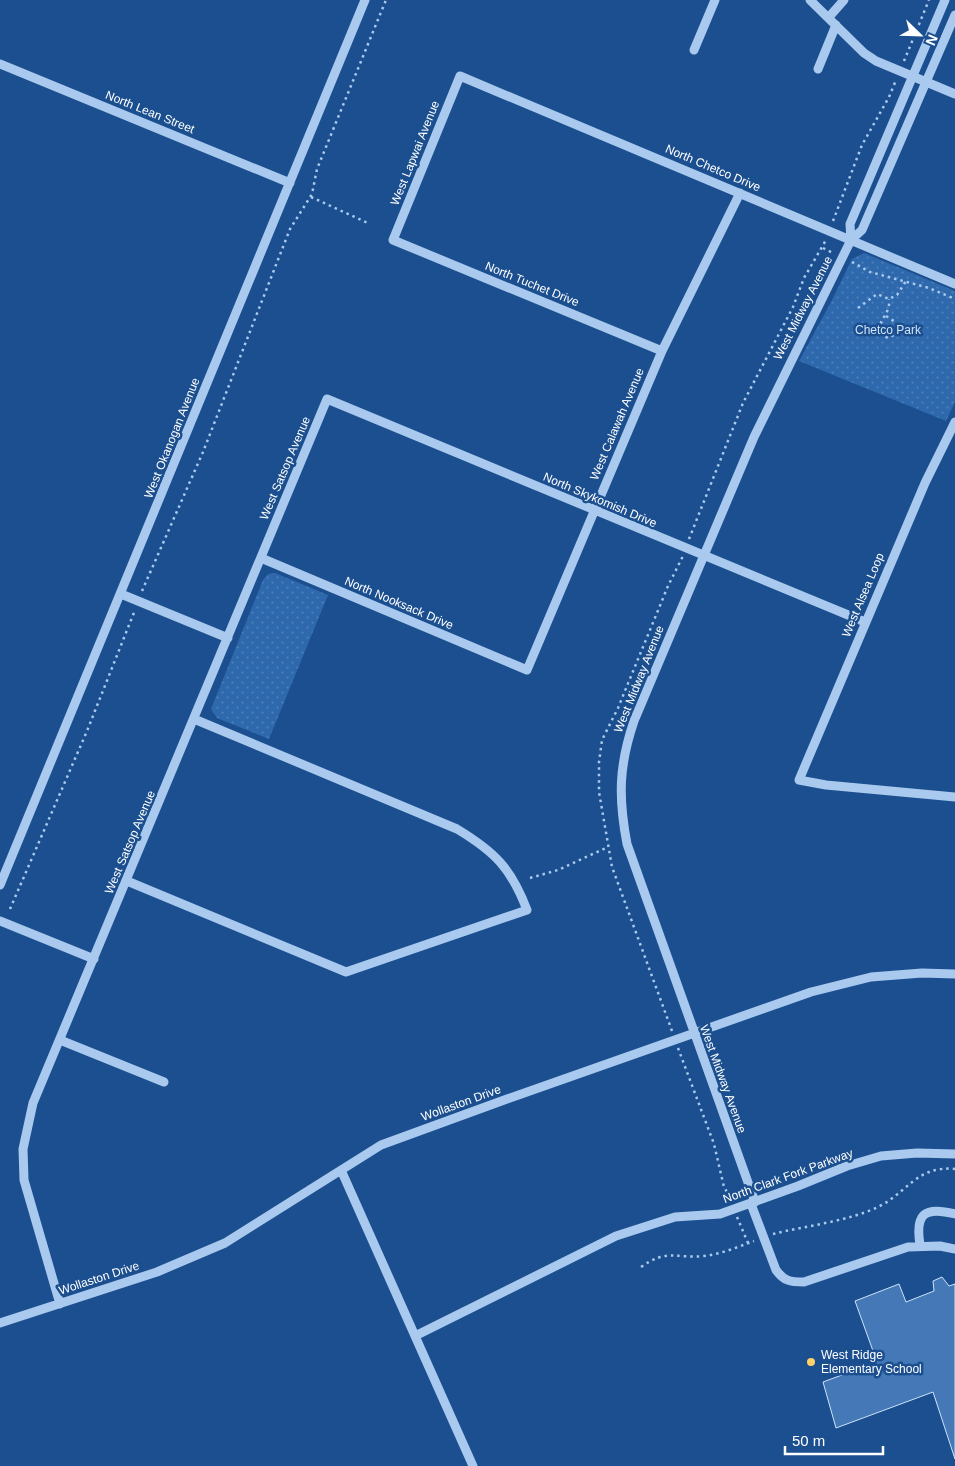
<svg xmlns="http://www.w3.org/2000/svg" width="955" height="1466" font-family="Arial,sans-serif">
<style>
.grass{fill:url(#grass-dots)}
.building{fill:#4478b7;stroke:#cfe3fa}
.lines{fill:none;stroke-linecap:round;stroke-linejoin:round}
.path{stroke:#a9c9ee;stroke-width:2.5;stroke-dasharray:2.5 4;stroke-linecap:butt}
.minor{stroke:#a9c9ee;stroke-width:9}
.poi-dot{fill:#ffd166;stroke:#1b4f8f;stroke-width:2}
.labels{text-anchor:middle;stroke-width:5;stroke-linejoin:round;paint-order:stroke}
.street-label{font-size:12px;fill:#fff;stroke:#1b4f8f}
.park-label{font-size:12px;fill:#cfe3fa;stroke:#1b4f8f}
.poi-label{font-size:12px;fill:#fff;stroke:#1b4f8f;text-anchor:start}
</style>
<defs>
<pattern id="grass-dots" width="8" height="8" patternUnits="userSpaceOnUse" patternTransform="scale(1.25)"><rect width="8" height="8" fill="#2e69ad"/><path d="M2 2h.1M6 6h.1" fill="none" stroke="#4d80b9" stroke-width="1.8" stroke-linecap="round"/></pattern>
</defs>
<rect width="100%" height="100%" fill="#1b4f8f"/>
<path class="grass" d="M864,253L955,291V402L946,421L799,361L831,302L852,259Z
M275,573L328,595L269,739L217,718L211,709L263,580L268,574Z"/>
<path class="building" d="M942,1277L949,1286L955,1284V1459L933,1392L836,1428L823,1382L877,1362L855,1301L899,1284L906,1302L934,1291L933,1281Z"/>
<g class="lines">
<path class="path" d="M904,61L929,0
M311,197L370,224
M833,221L862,145L889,97L896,80
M823,248L833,253
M852,262L870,272L929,288L955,299
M858,308L877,294L889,299L897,295L906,281
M886,316C893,320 900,324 896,334L888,338L879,333C878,319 891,314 889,299
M689,539L743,403L793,307L804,278L826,240
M142,591L203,452L290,229L312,194L317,169L386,0
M530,878L558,870L608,847
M10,909L87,731L135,610
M672,1031L612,867L599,792V762L602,740L618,708L668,586L683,556
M678,1048L714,1144L724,1187L732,1200
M737,1217L748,1243
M773,1234C805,1226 849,1221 878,1207C907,1193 917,1165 955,1169
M641,1267C668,1248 676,1259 704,1256C721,1254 738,1247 754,1241"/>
<path class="minor" d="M810,0L864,53L876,61L955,94
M945,0L850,224L851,240L862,230L955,15
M829,17L844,0
M694,50L715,0
M0,64L290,183
M818,69L836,25
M662,351L393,240L460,76L955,284
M955,422L925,483L799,780L826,785L955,797
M261,558L527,670L662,351L740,193
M121,594L228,638
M127,881L346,972L527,910C511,868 495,852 457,829L194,719
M0,885L365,0
M0,921L94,959
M60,1040L164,1082
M341,1170L473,1466
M755,1202L627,844C618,797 619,765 634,721L754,437L851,240
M751,1204L776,1270C784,1281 790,1282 804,1282L908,1247L940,1246L955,1249
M920,1245C915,1214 924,1206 955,1214
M60,1304L24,1180L23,1149L33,1103L327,399L865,622
M0,1323L157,1272L225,1243L381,1145L507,1099L811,992L871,977L922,973L955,974
M415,1336L616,1236L675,1217L720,1214L798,1186L847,1166L881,1156L917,1153L955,1154"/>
</g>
<circle class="poi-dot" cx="811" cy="1362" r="5"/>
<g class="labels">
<g class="street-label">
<text transform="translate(150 112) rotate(22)" y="4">North Lean Street</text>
<text transform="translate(415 153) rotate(-68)" y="4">West Lapwai Avenue</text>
<text transform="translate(713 168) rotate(23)" y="4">North Chetco Drive</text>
<text transform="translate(532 284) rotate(22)" y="4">North Tuchet Drive</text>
<text transform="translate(803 308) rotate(-63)" y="4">West Midway Avenue</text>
<text transform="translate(617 424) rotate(-67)" y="4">West Calawah Avenue</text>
<text transform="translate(172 438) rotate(-68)" y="4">West Okanogan Avenue</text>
<text transform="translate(285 468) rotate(-67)" y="4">West Satsop Avenue</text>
<text transform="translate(600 500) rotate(23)" y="4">North Skykomish Drive</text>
<text transform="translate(863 595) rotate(-67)" y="4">West Alsea Loop</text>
<text transform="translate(399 603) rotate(23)" y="4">North Nooksack Drive</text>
<text transform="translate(639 679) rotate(-68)" y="4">West Midway Avenue</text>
<text transform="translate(130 842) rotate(-67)" y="4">West Satsop Avenue</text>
<text transform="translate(723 1079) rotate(70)" y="4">West Midway Avenue</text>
<text transform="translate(461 1103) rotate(-20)" y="4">Wollaston Drive</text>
<text transform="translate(788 1176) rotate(-20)" y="4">North Clark Fork Parkway</text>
<text transform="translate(99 1278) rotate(-18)" y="4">Wollaston Drive</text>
</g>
<g class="park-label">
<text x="888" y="334">Chetco Park</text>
</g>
<g class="poi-label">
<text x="821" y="1359">West Ridge<tspan x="821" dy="14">Elementary School</tspan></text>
</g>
</g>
<g transform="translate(920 35) rotate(113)" stroke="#1b4f8f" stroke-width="4" paint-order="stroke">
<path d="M0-4L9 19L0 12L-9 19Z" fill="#ffffff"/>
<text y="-8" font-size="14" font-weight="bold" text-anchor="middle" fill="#ffffff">N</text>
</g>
<path d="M785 1446v8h98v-8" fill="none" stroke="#ffffff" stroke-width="2.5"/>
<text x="792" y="1446" font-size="15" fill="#ffffff" stroke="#1b4f8f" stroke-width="4" paint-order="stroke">50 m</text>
</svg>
